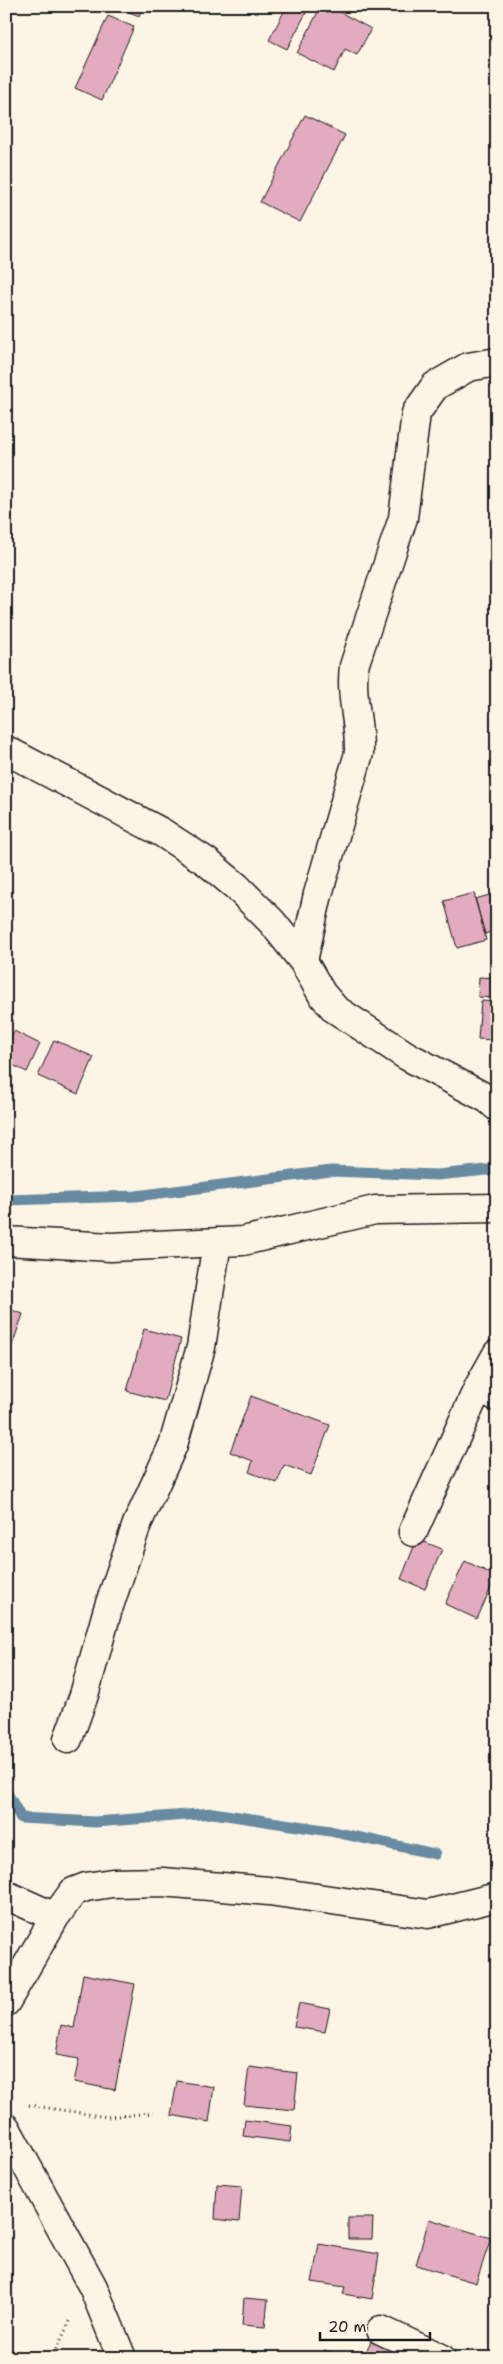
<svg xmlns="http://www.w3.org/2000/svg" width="503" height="2364" font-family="'Shantell Sans',sans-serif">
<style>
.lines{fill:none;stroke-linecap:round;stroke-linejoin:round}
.stream{stroke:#688ba1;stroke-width:11}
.building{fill:#e3abbf;stroke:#1c1c1c}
.street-casing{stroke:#1c1c1c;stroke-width:31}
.path{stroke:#1c1c1c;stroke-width:3;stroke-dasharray:1 4;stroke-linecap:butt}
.street{stroke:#fcf5e5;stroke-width:28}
</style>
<rect width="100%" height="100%" fill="#fcf5e5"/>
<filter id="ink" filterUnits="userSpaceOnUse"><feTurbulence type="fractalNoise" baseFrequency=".02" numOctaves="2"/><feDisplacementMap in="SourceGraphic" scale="10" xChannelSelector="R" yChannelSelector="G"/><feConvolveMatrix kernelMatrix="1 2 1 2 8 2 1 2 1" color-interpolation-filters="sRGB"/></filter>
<g filter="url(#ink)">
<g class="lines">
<path class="stream" d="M6,1200L136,1196L331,1171L437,1175L497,1169
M6,1791L21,1818L95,1822L213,1813L330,1831L435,1854"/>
</g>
<path class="building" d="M115,6H143L139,16Z
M287,6H294L306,13L287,49L269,40Z
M321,6H329L371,29L357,55L345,49L334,72L297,53Z
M108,16L134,27L102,100L75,88Z
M305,115L345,135L300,222L260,202Z
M474,893L486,940L457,948L444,901Z
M497,893V930L485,934L475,899Z
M479,977L497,978V998L478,997Z
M481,1001L497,1002V1063H493L495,1040L478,1039Z
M14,1031L40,1044L27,1072L6,1062V1046Z
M54,1040L94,1057L78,1094L38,1076Z
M6,1308L23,1314L7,1360L6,1359Z
M144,1329L181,1339L165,1401L127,1391Z
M251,1396L330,1425L311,1475L284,1465L277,1483L249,1472L253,1461L230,1452Z
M417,1539L442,1549L425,1589L401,1579Z
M465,1561L496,1576L477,1619L445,1604Z
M83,1974L135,1984L115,2090L74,2082L79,2059L56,2055L61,2025L74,2028Z
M299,2003L330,2009L325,2032L294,2027Z
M249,2067L298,2073L294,2110L244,2105Z
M177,2081L214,2087L209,2122L171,2115Z
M245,2120L292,2126L290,2142L243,2136Z
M217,2184L242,2186L239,2222L215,2219Z
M348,2218H373L372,2239H348Z
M429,2219L491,2238L476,2283L416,2265Z
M319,2244L379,2254L372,2299L343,2294L345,2287L312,2282Z
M244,2298L268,2300L265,2327L242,2325Z
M371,2341L405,2358H363Z
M324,2350L346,2357V2358H322Z"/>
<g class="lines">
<g class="street-casing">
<path id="street" d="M6,750L161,832L207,862L237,887L272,922L303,961L322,994L335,1009L407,1056L488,1099L497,1107
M303,961L318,894L359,753C360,722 350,699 354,666L403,518L416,413L435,386L468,367L497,362
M6,1241L111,1247L243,1241L375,1210L497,1208
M497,1354L479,1386L497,1397
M413,1532L479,1386
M68,1739L84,1695L107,1612L137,1524L173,1445L201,1347L217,1242
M6,1895L55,1917
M6,2002L55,1917L73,1892L86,1887L112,1883L162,1882L269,1891L428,1914L497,1897
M6,2128L93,2287L122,2358
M381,2330L441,2358"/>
</g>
<path class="path" d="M29,2105L107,2117L153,2113
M52,2358L70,2321"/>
<use href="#street" class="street"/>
</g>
</g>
<rect width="503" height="2364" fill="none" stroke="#fcf5e5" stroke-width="25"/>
<rect x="12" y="12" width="478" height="2339" fill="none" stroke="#1c1c1c" stroke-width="2" filter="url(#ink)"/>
<path d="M320 2332v8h110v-8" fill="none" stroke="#1c1c1c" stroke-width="2.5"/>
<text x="328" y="2332" font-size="15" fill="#1c1c1c" stroke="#fcf5e5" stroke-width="4" paint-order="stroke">20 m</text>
</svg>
